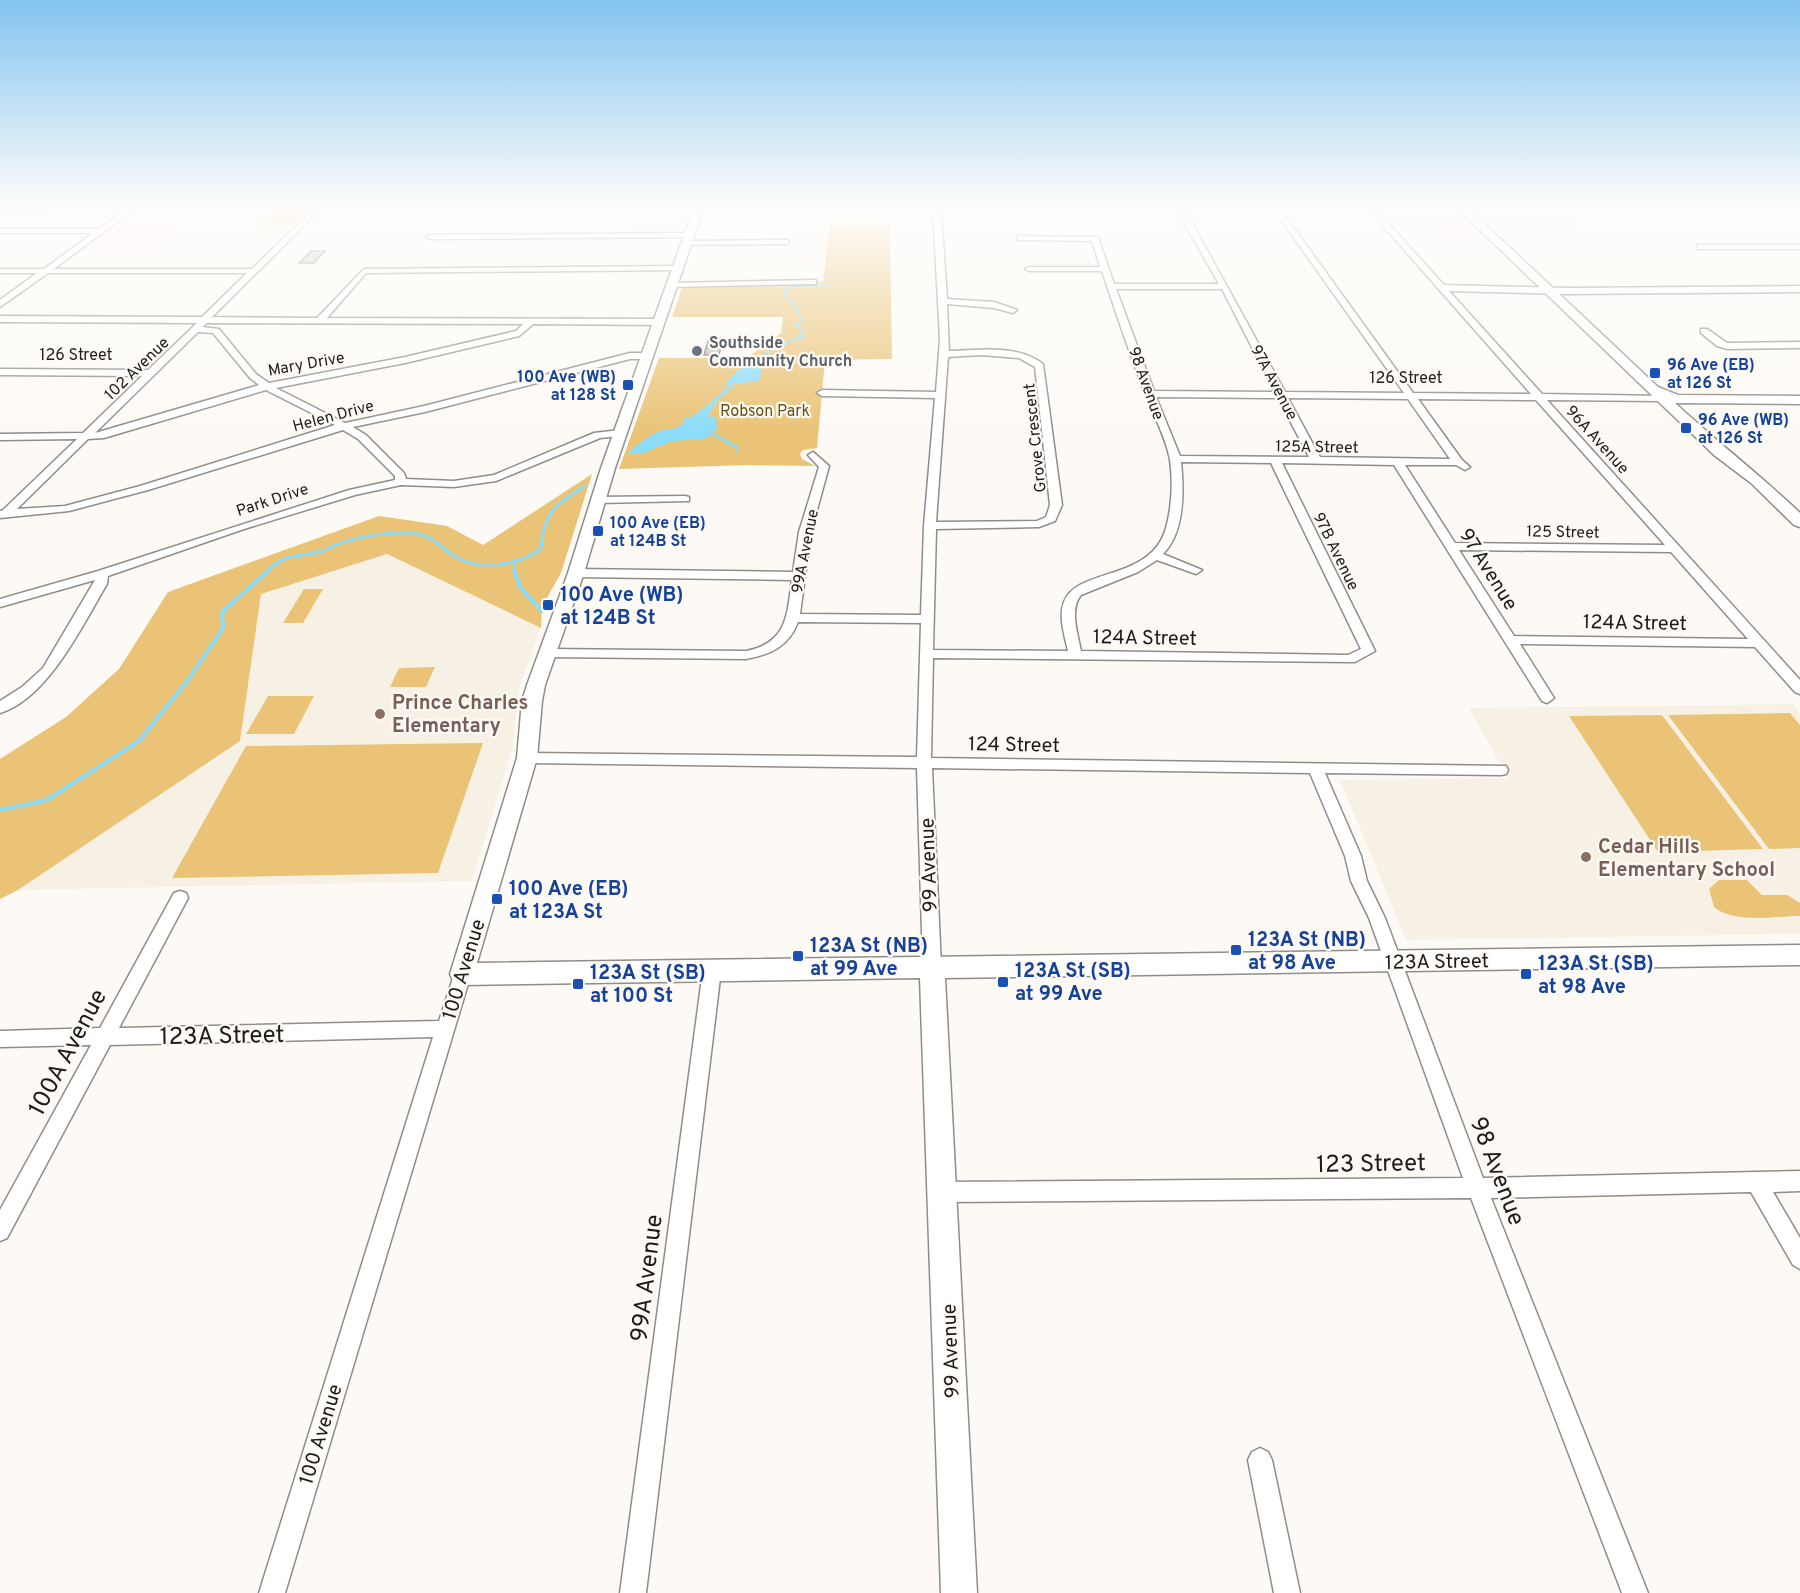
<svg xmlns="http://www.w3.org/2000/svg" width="1800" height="1593" font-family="Overpass,sans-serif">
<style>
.commercial{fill:#ffeaf8}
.built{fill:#f7f1e5}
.green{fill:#eac376}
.water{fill:#8cddfa}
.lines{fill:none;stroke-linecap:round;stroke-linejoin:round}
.stream-far2{stroke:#8cddfa;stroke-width:2}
.stream-far1{stroke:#8cddfa;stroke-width:3}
.stream{stroke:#8cddfa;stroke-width:4}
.building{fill:#c4c1bd;stroke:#7d7a76;stroke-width:1.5}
.street-casing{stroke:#908d89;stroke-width:3}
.secondary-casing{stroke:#908d89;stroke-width:3}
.street{fill:#fff;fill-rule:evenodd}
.secondary{fill:#fff;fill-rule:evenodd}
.worship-dot{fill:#6b7280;stroke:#fdfaf6;stroke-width:2}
.transit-dot{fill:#1a4fb4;stroke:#fdfaf6;stroke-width:2}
.education-dot{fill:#8d6e63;stroke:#fdfaf6;stroke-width:2}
.labels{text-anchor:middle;stroke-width:4.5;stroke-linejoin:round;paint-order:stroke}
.far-worship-label{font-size:16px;font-weight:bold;fill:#5b616d;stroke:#fdfaf6;text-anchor:start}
.far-street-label{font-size:16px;fill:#1d1c1b;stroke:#fdfaf6}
.far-transit-label{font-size:16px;font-weight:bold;fill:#164399;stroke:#fdfaf6;text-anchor:start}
.far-park-label{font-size:16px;fill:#6d5213;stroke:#fdfaf6}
.street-label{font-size:20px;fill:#1d1c1b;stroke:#fdfaf6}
.transit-label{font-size:20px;font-weight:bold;fill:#164399;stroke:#fdfaf6;text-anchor:start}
.education-label{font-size:20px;font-weight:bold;fill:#785e54;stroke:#fdfaf6;text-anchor:start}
.near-street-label{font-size:24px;fill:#1d1c1b;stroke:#fdfaf6}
</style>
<rect width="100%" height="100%" fill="#fdfaf6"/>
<path class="commercial" d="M1430,211L1461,213L1485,235L1441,234L1434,226L1394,227L1382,213Z
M1559,211L1579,227L1497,228L1482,213Z
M111,227H176L147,250H79Z"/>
<path class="built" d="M387,554L541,628L519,688L513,747L472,881L18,890L240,741L261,594Z
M1793,704L1800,712V934L1406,940L1340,780L1508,778L1469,708Z"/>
<path class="green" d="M308,212L295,225H258L271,213Z
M830,226H890L892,359L825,360L817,448L803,450L800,454L802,459L815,466L749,465L619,469L659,358H747L781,333L783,317H672L682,288L795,286L797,282L823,281Z
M592,474L561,573L542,607L541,628L387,554L261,594L240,741L18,890L0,899V759L66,717L119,669L168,592L379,516L447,526L483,545Z
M304,589H323L303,623H283Z
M435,667L426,687H390L399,668Z
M268,696H314L294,734H246Z
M1790,713L1800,725V848L1769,849L1668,715Z
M1662,715L1763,849L1658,852L1569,716Z
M483,743L438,873L172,878L246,746Z
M1719,880H1747L1762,895H1787L1800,903V916C1775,916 1734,924 1714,907L1709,889Z"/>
<path class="water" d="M758,357V365L762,372L758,381L724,385L738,370L754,363Z
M713,401H719L709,412L710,417L716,416L717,429L705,439L673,441L641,454H630V451C639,443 652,433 663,430C671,428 677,430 685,422L682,417L690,418Z"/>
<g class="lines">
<path class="stream-far2" d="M805,337L801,336L803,330L797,326L801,320L794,303L785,297V291L792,286L830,285
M757,358L801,336"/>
<path class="stream-far1" d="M714,401L733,385
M713,434L736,447L737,451
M514,561L515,572
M266,572C288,550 300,559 325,550C330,548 335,545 341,543C361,536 399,530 419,534C433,537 442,548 454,556C479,571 517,566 541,549C544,511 554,506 585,486"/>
<path class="stream" d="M514,571L521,589L542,611
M0,810L47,800L139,741L188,680L223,628L222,612L268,571"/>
</g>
<path class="building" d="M311,251H325L314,263H299Z
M709,338H723L719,355H704Z"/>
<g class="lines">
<g class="street-casing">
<path id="street" d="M125,210H133L54,269H252L313,210H320L212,317L317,318L364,269L678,266L682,268L678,270L366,273L327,318L660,319L664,322L660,325L533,324L519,336L405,363L276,388L345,423L424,406L630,353H647L652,356L647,359H630L425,412L353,427L366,435L404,473L406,479L454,481L494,475L594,433L620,430L625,433L620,436L600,438L496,481L454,487L401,485L355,495L244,529L108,576L107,584C83,624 48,699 0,713V701L22,687L43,668L95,580L0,607V599L98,571L349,490L395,480V476L358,439L343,430L148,490L69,511L0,518V511L3,510L77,439L0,440V434L83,433L142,376L0,375V369L148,370L197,323L0,322V316L202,317L247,273H48L0,307V300L37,273H0V269H44L93,233H0V229H99ZM207,323L523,324L516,331L405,357L269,383L256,374L219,329L202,327ZM198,332L213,333L250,378L259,385L95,433ZM266,390L335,425L140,486L65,506L17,509L88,439L104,438Z
M933,210H941L947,299L994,302L1017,310L1013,313L994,308L947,304L949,351C980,350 1017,344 1043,364L1062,505L1055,521L1039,527L936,529L933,650L1068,651C1065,637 1058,616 1064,602C1077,567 1151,582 1166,528C1172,507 1173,480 1170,460C1166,437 1154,417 1146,396C1130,355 1116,313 1102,271H1029L1025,269L1029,267H1100L1092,241L1020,240H1017V236L1098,237L1114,284H1219L1177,210H1185L1285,392L1404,393L1274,210H1281L1413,393L1531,394L1369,210H1376L1444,285L1569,288L1800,286V292L1569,294L1449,291L1542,394L1665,396L1667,398L1662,401L1547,400L1800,680V694L1795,692L1755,647L1520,644L1554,698L1547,703L1542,701L1394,465L1282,463L1375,651L1355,662L933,658L931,758L1506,766L1508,770L1506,774L1501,775L1325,773L1361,856L1367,881L1385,918L1483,1178L1800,1171V1191L1773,1192L1800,1238V1269L1793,1265L1751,1192L1491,1198L1648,1593H1622L1471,1198L943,1202L936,1199L933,1192L936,1185L943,1182L1463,1178L1369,918L1351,881L1345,856L1310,773L932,768L941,966L938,971L932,973L926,971L923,966L917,768L527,763L520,758L527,753L917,757L921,623L798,622C789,646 770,655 746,659L547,657L540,653L547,649L746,651C788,643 787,614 792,580L576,577L570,573L576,569L793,572L799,532L819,467L808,455L813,452L829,466L811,532L800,614L921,615L924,526L935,398L822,396L817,393L822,390L936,392L940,339ZM1116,289H1222L1275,392L1154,391ZM981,355L1019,358L1035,367L1050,505L1046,517L1037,521L936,522L948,357ZM1156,397L1278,398L1309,457L1180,456ZM1288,398L1408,399L1450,459L1320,457ZM1418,399L1536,400L1665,545L1455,543L1405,465H1456L1465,470L1470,467L1462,460ZM1181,462L1271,463L1361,649L1348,655L1081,651C1078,634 1069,610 1081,595L1138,572L1157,560L1196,574L1202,570L1163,554C1185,532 1184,491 1181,462ZM1459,550L1671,552L1748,639L1514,636Z
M690,233H693V237L430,239L426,237L430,235Z
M785,240H788V244L687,245L683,243L687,241Z
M1697,245H1800V249H1697Z
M816,280V284H813L672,287L668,285L672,283Z
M1701,329H1707L1727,343L1800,342V348L1727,349L1717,346L1701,333Z
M685,496L689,497V501L598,503L592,500L598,497Z
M180,891L186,893L188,898L119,1028L439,1021L456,969L462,966L468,969L471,974L285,1593H259L433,1037L110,1045L7,1238L0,1241V1210L91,1045L0,1047V1031L100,1028L174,893Z
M712,962L718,965L721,970L646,1593H620L703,970L706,965Z
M1260,1448L1268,1452L1272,1460L1300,1593H1274L1248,1460L1252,1452Z"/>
</g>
<g class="secondary-casing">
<path id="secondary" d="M0,210H45L40,213L0,214Z
M693,210H703L615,468L584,573L545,685L542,701L537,758L477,963L1800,945V965L945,978L977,1593H941L920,978L462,985L453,981L450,974L517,758L522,701L527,685L568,573L601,468Z
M1459,210H1470L1658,387L1678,395L1800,396V404L1675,403C1716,441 1760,475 1800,513V527L1794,525L1751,483L1714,455Z"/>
</g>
<use href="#street" class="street"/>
<use href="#secondary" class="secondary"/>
</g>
<linearGradient id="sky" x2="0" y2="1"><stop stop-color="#83c4ef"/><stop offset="0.48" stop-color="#fefdfb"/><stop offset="1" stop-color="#fefdfb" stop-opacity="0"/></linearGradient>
<rect width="1800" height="433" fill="url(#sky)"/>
<circle class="worship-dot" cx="697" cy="351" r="6"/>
<g class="transit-dot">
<rect x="1649" y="367" width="12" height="12" rx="3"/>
<rect x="622" y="379" width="12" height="12" rx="3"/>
<rect x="1680" y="422" width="12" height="12" rx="3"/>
<rect x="592" y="525" width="12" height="12" rx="3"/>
<rect x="542" y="599" width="12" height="12" rx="3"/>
<rect x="491" y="893" width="12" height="12" rx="3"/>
<rect x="1230" y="944" width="12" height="12" rx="3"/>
<rect x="792" y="950" width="12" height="12" rx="3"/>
<rect x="1520" y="968" width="12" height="12" rx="3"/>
<rect x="997" y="976" width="12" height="12" rx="3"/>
<rect x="572" y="978" width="12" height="12" rx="3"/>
</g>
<g class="education-dot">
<circle cx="380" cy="714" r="6"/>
<circle cx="1586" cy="857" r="6"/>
</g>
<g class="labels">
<g class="far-worship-label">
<text x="709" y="348">Southside<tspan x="709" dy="18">Community Church</tspan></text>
</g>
<g class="far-street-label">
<text x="76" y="360">126 Street</text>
<text transform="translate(306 363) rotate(-10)" y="6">Mary Drive</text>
<text transform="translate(136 368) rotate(-44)" y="6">102 Avenue</text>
<text x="1406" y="383">126 Street</text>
<text transform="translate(1275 382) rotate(62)" y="6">97A Avenue</text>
<text transform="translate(1147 383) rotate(70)" y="6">98 Avenue</text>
<text transform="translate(333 415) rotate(-15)" y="6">Helen Drive</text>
<text transform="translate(1034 438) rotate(-96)" y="6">Grove Crescent</text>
<text transform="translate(1598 439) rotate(48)" y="6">96A Avenue</text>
<text transform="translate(1317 446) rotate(1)" y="6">125A Street</text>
<text transform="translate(272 499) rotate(-18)" y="6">Park Drive</text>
<text transform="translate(1563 531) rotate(1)" y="6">125 Street</text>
<text transform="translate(804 551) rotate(-79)" y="6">99A Avenue</text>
<text transform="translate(1337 551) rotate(64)" y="6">97B Avenue</text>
</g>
<g class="far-transit-label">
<text x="1667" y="370">96 Ave (EB)<tspan x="1667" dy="18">at 126 St</tspan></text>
<text x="616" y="382" text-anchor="end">100 Ave (WB)<tspan x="616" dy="18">at 128 St</tspan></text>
<text x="1698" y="425">96 Ave (WB)<tspan x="1698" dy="18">at 126 St</tspan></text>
<text x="610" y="528">100 Ave (EB)<tspan x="610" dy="18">at 124B St</tspan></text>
</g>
<g class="far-park-label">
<text x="765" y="416">Robson Park</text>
</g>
<g class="street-label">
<text transform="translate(1489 569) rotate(58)" y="7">97 Avenue</text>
<text transform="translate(1635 622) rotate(1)" y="7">124A Street</text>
<text transform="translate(1145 637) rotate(1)" y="7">124A Street</text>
<text transform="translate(1014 744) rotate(1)" y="7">124 Street</text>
<text transform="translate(928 865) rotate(-92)" y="7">99 Avenue</text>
<text transform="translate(1437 961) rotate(-1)" y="7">123A Street</text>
<text transform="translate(463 969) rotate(-73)" y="7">100 Avenue</text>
<text transform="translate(950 1351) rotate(-92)" y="7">99 Avenue</text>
<text transform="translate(320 1434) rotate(-73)" y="7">100 Avenue</text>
</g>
<g class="transit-label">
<text x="560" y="601">100 Ave (WB)<tspan x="560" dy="23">at 124B St</tspan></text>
<text x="509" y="895">100 Ave (EB)<tspan x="509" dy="23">at 123A St</tspan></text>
<text x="1248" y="946">123A St (NB)<tspan x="1248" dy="23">at 98 Ave</tspan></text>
<text x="810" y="952">123A St (NB)<tspan x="810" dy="23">at 99 Ave</tspan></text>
<text x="1538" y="970">123A St (SB)<tspan x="1538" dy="23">at 98 Ave</tspan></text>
<text x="1015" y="977">123A St (SB)<tspan x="1015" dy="23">at 99 Ave</tspan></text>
<text x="590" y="979">123A St (SB)<tspan x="590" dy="23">at 100 St</tspan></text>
</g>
<g class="education-label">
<text x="392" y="709">Prince Charles<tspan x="392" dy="23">Elementary</tspan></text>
<text x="1598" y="853">Cedar Hills<tspan x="1598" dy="23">Elementary School</tspan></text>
</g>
<g class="near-street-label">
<text transform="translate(222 1035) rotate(-1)" y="8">123A Street</text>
<text transform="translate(67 1052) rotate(-62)" y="8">100A Avenue</text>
<text transform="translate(1371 1163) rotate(-1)" y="8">123 Street</text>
<text transform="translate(1498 1171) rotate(69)" y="8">98 Avenue</text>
<text transform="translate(646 1278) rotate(-83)" y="8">99A Avenue</text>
</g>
</g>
</svg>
